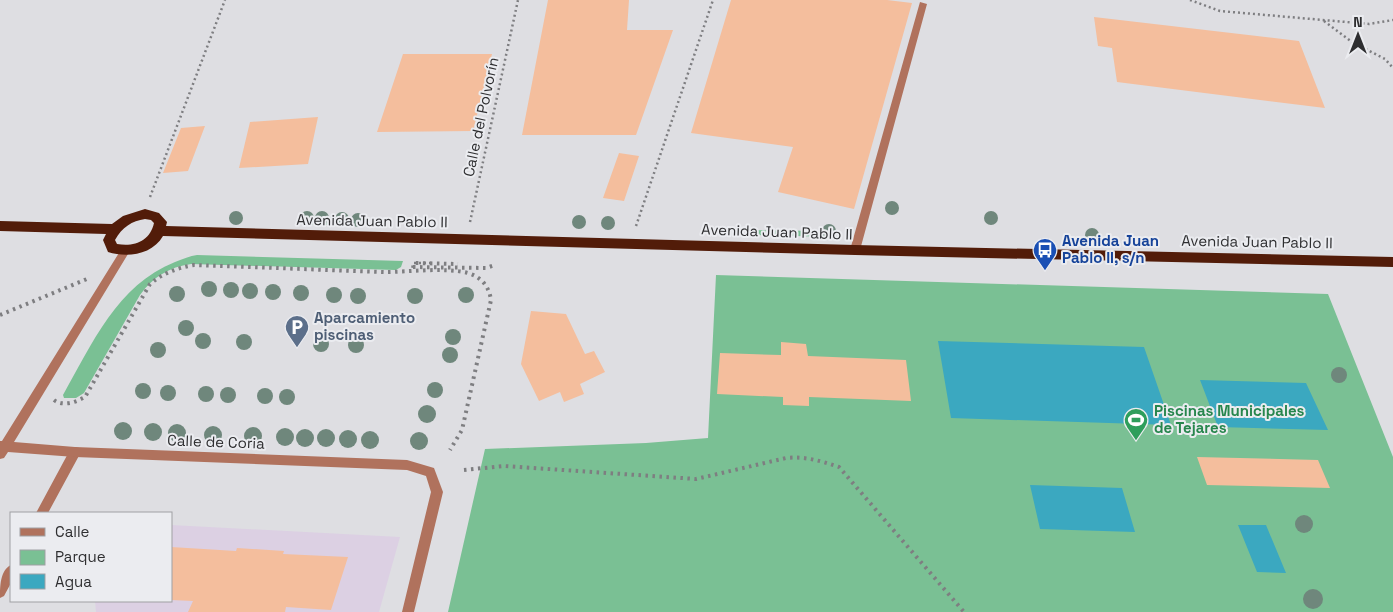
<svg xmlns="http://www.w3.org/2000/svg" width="1393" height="612" font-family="'Space Grotesk',sans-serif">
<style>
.education{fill:#dcd0e3}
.green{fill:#7ac094}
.water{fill:#3ba8c0}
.building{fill:#f4be9d}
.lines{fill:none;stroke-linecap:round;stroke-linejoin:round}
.path-far1{stroke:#7e7e81;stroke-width:2.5;stroke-dasharray:2 3;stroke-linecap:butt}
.path{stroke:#7e7e81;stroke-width:4;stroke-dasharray:2.5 4.5;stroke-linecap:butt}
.service{fill:#b0725d;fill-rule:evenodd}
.minor{fill:#b0725d;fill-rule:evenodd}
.trunk{fill:#521c09;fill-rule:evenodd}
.tree{fill:#6f877c}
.labels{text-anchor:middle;stroke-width:4;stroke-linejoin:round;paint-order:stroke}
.street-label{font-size:15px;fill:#2e2e30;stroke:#ebecf0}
.transit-label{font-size:15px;font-weight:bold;fill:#164399;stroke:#ebecf0;text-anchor:start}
.service-label{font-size:15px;font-weight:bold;fill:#4e5e75;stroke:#ebecf0;text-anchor:start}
.leisure-label{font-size:15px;font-weight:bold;fill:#27864d;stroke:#ebecf0;text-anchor:start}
</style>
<rect width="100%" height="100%" fill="#dedee2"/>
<path class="education" d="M171,525L400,537L379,612H96L95,601H171Z"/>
<path class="green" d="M303,216L362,218L363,221L354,226L301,224L298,218Z
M748,230L826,231L837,237L754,235Z
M197,255L403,261L401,267L396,270L191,264C169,267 153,277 140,295L84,393L76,398H64L63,395C92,344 117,285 175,262C183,259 190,256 197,255Z
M716,275L1328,294L1393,457V612H448L485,449L646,443L708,438Z"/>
<path class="water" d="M938,341L1144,347L1171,425L951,418Z
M1200,380L1306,383L1328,430L1218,427Z
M1030,485L1122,488L1135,532L1040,529Z
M1238,525H1266L1286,573L1257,572Z"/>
<path class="building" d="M548,0H629L627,30H673L636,135H522Z
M731,0H887L912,3L854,209L778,192L793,147L691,133Z
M1094,17L1299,41L1325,108L1117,82L1112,48L1098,46Z
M403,54H492L473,131L377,132Z
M318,117L308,164L239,168L250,122Z
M205,126L188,171L163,173L181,128Z
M619,153L639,156L624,201L603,198Z
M531,311L566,314L585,354L594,351L605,372L580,384L584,394L564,402L560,392L539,401L521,364Z
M781,342L806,344L808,356L906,360L911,401L809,397V406L783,405V397L717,394L720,353L781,355Z
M1197,457L1318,460L1330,488L1207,485Z
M171,547L236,551L237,548L284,551L283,554L348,557L331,610L286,607L285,612H188L193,601L171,600Z"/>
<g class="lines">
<path class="path-far1" d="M1190,0L1220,11L1369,24L1393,20
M1324,21L1352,42L1385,59L1393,68
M150,197L225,0
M470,222L518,0
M636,226L713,0
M414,263H430"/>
<path class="path" d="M413,267L486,268L495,265
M413,268L414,263L458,264
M0,315L87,279
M54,400C63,407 76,402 85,397L150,284C163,273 177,268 194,265C257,267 321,270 384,272C409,272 445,267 468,273C481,277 489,286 491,300L462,430L450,450
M464,470L504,466L696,479L786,458C805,456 821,461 839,467L964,612"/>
<path class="service" d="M75,447L79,448L81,452L48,513H36L71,448Z
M11,565V583L4,596L0,598C0,587 0,570 11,565Z"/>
<path class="minor" d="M920,2L927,4L860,250L855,254L850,250Z
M125,247L128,248L130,251L128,254L14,442L75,447L407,460L434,468L443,492L414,612H402L431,492L426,476L407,470L75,457L8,452L4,458L0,459V441H2L122,248Z"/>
<path class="trunk" d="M145,209L159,213L167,222L166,226L855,245L1393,257V267L855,255L163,236C152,255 127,258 108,252L103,240L106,234L0,231V221L112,224L123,216ZM145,219L151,220L154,223C150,241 135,247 117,244L115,240C122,227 132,221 145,219Z"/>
</g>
<g class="tree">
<circle cx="892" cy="208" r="7"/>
<circle cx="236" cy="218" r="7"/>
<circle cx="307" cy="218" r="7"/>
<circle cx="322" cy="218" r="7"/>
<circle cx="991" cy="218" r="7"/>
<circle cx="342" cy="219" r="7"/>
<circle cx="358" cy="220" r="7"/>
<circle cx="579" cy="222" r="7"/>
<circle cx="608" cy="223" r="7"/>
<circle cx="829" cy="231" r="7"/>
<circle cx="1092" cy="235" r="7"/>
<circle cx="209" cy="289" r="8"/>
<circle cx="231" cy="290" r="8"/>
<circle cx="250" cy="291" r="8"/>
<circle cx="273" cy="292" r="8"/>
<circle cx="301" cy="293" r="8"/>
<circle cx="177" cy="294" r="8"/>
<circle cx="334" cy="295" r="8"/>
<circle cx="466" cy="295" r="8"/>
<circle cx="358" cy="296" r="8"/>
<circle cx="415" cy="296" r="8"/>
<circle cx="186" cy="328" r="8"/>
<circle cx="453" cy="337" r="8"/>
<circle cx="203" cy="341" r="8"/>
<circle cx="244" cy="342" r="8"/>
<circle cx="321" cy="344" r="8"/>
<circle cx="356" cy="345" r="8"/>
<circle cx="158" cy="350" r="8"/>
<circle cx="450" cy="355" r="8"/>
<circle cx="1339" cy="375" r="8"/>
<circle cx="435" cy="390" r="8"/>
<circle cx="143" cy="391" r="8"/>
<circle cx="168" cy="393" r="8"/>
<circle cx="206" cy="394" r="8"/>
<circle cx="228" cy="395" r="8"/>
<circle cx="265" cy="396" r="8"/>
<circle cx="287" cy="397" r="8"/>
<circle cx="427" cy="414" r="9"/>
<circle cx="123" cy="431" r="9"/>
<circle cx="153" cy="432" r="9"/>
<circle cx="177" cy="433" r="9"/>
<circle cx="213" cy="435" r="9"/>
<circle cx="253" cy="436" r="9"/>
<circle cx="285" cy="437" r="9"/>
<circle cx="305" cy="438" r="9"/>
<circle cx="326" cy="438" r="9"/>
<circle cx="348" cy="439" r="9"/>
<circle cx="370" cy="440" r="9"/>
<circle cx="419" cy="441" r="9"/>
<circle cx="1304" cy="524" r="9"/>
<circle cx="1313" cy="599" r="10"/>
</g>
<defs>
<g id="bus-pin" transform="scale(1.25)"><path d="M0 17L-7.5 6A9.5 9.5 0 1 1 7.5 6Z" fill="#1a4fb4" stroke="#ebecf0"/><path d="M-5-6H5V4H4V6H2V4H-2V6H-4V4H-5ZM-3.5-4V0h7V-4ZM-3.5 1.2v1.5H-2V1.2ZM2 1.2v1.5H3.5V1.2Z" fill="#fff"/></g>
<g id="parking-pin" transform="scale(1.25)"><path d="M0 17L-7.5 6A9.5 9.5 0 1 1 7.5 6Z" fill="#5c6f8a" stroke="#ebecf0"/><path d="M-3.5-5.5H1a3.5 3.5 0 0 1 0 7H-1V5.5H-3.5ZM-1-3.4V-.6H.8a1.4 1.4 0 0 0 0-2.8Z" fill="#fff"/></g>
<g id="stadium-pin" transform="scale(1.25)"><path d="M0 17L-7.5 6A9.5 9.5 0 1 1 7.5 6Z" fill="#2e9e5b" stroke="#ebecf0"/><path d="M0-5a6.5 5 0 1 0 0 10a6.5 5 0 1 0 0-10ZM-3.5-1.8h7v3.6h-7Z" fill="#fff"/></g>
</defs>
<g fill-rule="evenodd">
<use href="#bus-pin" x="1045" y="250"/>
<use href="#parking-pin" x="297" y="327"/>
<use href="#stadium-pin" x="1136" y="420"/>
</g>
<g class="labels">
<g class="street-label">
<text transform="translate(481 117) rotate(-78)" y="5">Calle del Polvorín</text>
<text transform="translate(372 221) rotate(1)" y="5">Avenida Juan Pablo II</text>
<text transform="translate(777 232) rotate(2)" y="5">Avenida Juan Pablo II</text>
<text transform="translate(1257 242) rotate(1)" y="5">Avenida Juan Pablo II</text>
<text transform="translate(216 442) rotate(2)" y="5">Calle de Coria</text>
</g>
<g class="transit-label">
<text x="1062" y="246">Avenida Juan<tspan x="1062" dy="17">Pablo II, s/n</tspan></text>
</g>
<g class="service-label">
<text x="314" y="323">Aparcamiento<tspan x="314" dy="17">piscinas</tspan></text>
</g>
<g class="leisure-label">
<text x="1154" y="416">Piscinas Municipales<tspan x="1154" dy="17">de Tejares</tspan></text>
</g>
</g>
<rect x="10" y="512" width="162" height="90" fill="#ebecf0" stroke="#9fa0a3"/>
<rect x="20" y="528" width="25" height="8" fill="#b0725d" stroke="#9fa0a3"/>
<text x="55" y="537" font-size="15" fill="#2e2e30">Calle</text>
<rect x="20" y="550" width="25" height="15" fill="#7ac094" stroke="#9fa0a3"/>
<text x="55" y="562" font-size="15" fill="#2e2e30">Parque</text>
<rect x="20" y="574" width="25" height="15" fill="#3ba8c0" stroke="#9fa0a3"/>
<text x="55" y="587" font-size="15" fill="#2e2e30">Agua</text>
<g transform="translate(1358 35)" stroke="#ebecf0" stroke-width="4" paint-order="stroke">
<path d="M0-4L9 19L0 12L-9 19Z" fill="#2e2e30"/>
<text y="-8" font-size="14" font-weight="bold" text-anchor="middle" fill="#2e2e30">N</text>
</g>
</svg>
